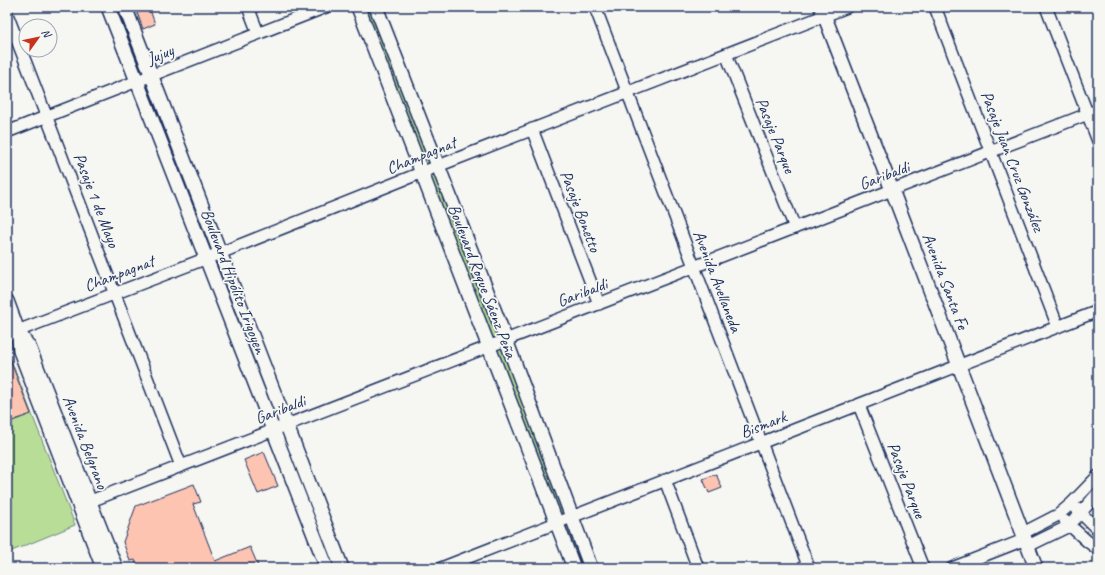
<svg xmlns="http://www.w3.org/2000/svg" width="1105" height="575" font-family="Caveat,sans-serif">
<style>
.green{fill:#b8dd97;stroke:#6a867a}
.building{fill:#fdc4b2;stroke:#1b2f5e}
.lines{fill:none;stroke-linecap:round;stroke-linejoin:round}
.minor-casing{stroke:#1b2f5e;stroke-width:14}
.tertiary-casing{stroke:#1b2f5e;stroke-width:16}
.minor{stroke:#f6f6f2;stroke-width:11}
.tertiary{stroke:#f6f6f2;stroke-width:13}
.labels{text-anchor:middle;stroke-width:3.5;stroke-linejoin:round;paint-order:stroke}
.street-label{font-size:17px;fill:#1b2f5e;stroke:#f6f6f2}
</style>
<rect width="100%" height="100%" fill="#f6f6f2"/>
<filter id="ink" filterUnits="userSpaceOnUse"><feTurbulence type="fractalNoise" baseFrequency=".025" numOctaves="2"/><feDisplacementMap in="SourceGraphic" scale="8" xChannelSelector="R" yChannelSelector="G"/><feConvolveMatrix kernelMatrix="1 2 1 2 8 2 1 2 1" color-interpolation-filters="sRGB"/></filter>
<g filter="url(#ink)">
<path class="green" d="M362,7H369L587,568H579Z
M7,350L75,525L7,553Z"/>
<path class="building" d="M135,7H149L155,24L143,29Z
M7,352L31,414L7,423Z
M264,452L278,486L258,494L244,460Z
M716,474L722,488L709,493L703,479Z
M194,484L201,502L193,504L215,561L250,547L259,568H138L135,560L130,561L123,542L136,506Z"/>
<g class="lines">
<g class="minor-casing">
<path id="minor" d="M248,7L258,33
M595,7L809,568
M935,7L1058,327
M1046,7L1098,141
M7,14L181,466
M726,54L795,228
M532,129L599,304
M7,132L326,7
M7,335L220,253L438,166L847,7
M859,405L923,568
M665,480L698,568
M83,504L1098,110
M1076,508L1098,530
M1065,521L1087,541L1098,549
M1023,533L1058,515L1071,504L1098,476
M1028,546L1069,526L1098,493
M441,568L1098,311
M952,568L1026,539"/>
</g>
<g class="tertiary-casing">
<path id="tertiary" d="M108,7L327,568
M125,7L342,568
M358,7L574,568
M376,7L506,340L591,568
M821,7L892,190L1036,568
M7,301L18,331L29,347L116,568
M18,332L20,351L103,568"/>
</g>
<use href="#minor" class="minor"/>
<use href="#tertiary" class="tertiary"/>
</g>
</g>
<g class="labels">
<g class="street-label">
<text transform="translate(160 54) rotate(-22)" y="6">Jujuy</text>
<text transform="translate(776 135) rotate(68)" y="6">Pasaje Parque</text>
<text transform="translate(421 155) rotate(-22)" y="6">Champagnat</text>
<text transform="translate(1013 161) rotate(69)" y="6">Pasaje Juan Cruz González</text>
<text transform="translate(884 175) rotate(-21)" y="6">Garibaldi</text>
<text transform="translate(97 200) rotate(69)" y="6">Pasaje 1 de Mayo</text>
<text transform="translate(581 211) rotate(69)" y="6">Pasaje Bonetto</text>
<text transform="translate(119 273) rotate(-21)" y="6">Champagnat</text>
<text transform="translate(234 281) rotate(69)" y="6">Boulevard Hipólito Irigoyen</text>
<text transform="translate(483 281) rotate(69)" y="6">Boulevard Roque Sáenz Peña</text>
<text transform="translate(718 281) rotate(69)" y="6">Avenida Avellaneda</text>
<text transform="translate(946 281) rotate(69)" y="6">Avenida Santa Fe</text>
<text transform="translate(582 292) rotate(-21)" y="6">Garibaldi</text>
<text transform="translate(280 409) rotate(-21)" y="6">Garibaldi</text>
<text transform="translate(763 424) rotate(-21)" y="6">Bismark</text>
<text transform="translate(86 442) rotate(69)" y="6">Avenida Belgrano</text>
<text transform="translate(907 480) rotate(69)" y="6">Pasaje Parque</text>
</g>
</g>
<rect width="1105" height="575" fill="none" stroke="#f6f6f2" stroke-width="24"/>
<rect x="12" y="12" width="1081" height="551" fill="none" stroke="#1b2f5e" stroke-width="1.5" filter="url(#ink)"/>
<g transform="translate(38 38) rotate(57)"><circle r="19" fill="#f6f6f2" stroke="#9ea6b7"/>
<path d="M0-3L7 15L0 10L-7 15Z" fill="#c8321e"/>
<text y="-6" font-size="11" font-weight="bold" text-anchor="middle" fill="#1b2f5e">N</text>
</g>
</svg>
